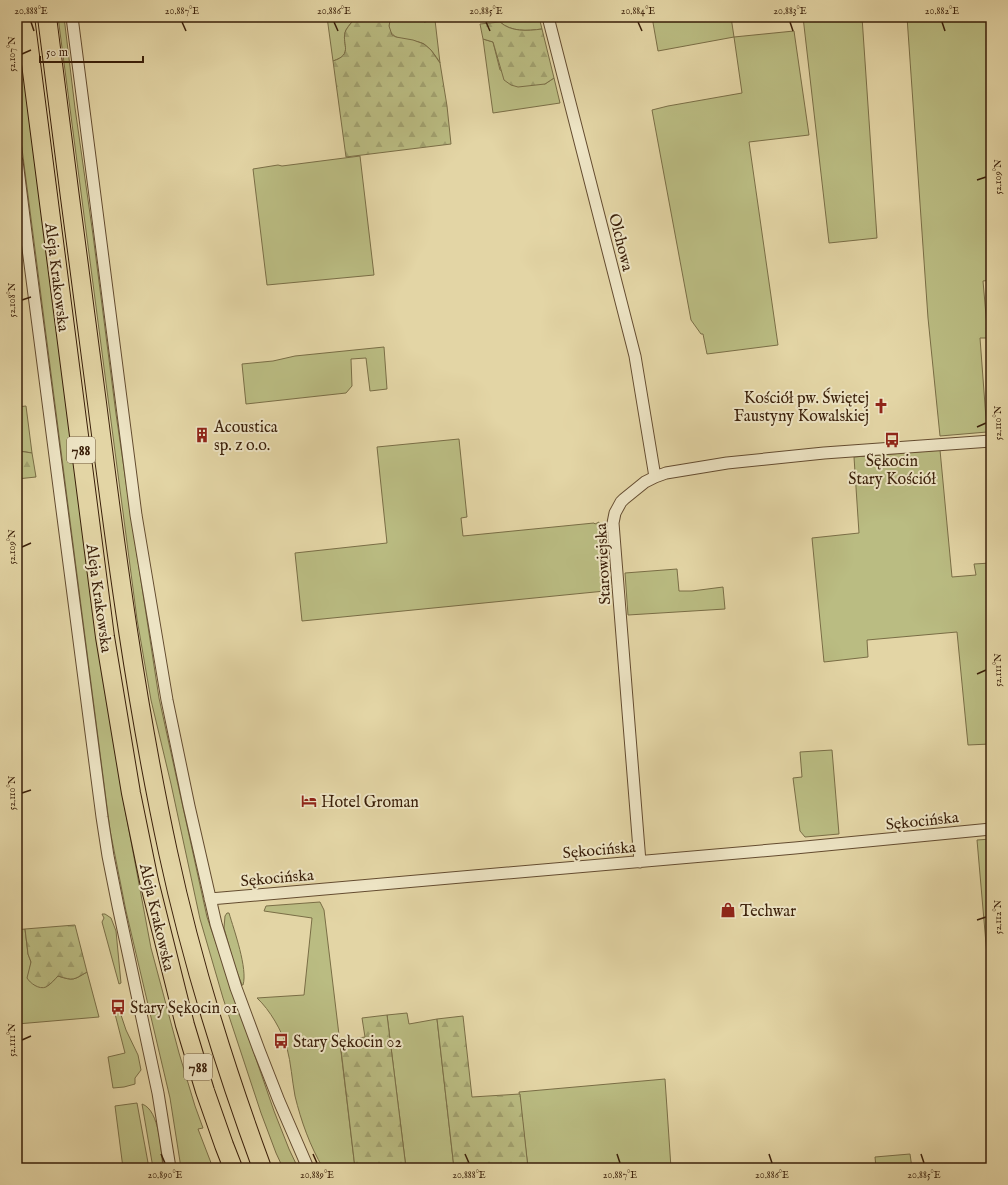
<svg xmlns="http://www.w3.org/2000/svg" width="1008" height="1185" font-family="'IM FELL English',serif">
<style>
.grass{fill:#babc82;stroke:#7a6e46}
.forest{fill:url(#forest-firs);stroke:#7a6e46}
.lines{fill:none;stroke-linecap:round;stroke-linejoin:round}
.street-casing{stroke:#644c30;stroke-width:13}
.primary-casing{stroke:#3a1f09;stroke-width:20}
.street{stroke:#ede4c4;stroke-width:11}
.primary{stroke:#e3d5a5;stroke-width:18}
.ticks{fill:none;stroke:#3a1f09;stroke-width:1.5}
.labels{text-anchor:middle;stroke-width:4;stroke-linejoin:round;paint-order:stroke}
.shield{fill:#ede4c4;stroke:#705a41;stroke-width:1}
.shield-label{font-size:15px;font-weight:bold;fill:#3a1f09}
.street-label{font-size:16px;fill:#3a1f09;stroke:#ede4c4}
.poi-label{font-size:16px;fill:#3a1f09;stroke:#ede4c4;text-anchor:start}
.neatline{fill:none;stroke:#3a1f09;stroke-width:1.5}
.ticks-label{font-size:10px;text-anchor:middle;fill:#3a1f09}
</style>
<defs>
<pattern id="forest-firs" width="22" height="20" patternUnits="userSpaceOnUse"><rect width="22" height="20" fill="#babc82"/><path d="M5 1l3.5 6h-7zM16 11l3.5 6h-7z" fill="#a1a16f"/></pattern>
</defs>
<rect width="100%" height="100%" fill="#e3d5a5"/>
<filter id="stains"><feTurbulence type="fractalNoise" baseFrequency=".005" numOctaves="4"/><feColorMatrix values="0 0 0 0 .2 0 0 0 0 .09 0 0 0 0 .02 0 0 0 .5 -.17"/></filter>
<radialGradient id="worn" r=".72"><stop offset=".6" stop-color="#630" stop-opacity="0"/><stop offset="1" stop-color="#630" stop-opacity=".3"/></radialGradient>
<path class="grass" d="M17,17L122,793L151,948L179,1053L195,1106L203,1128L198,1129L213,1168H181L170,1098L126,911L110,830L17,110Z
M58,17H64L75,108L93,235L116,414L131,516L159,698L207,917L274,1111L289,1149L298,1168H283L276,1153L261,1113L223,998L200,919L171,784L151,700L137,619Z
M327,17H356C353,21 349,25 346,30C340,43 355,54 333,61Z
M394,17H422L424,22L435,20L440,63C436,56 431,49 424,44C413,38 393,43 389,28C388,23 391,20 394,17Z
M539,17L542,29C527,31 511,32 500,22Z
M652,17H731L734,37L794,31L809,135L749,142L778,345L707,354L703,334H701L691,320L652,110L668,106L742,93L734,37L658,51Z
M803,17H862L877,238L829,243Z
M907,17H991V280L983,281L988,338H980L987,432L940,436L928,318Z
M483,39L493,42L500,70L545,84L554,78L560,103L493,113Z
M360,156L374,275L267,285L253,169L278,165L282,166Z
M384,347L387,389L370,391L366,358L351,359L352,386L346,393L246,404L242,364L273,361L295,356Z
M26,406L32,453L20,451L17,453V407Z
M459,439L467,517L461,518L463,536L594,523L595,524L599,522L605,591L302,621L295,553L387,543L377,447Z
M940,450L952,577L976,575L974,564L991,563V749L990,744L968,745L957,632L867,640L868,657L824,662L812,538L859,533L854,457Z
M677,569L679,591H692L723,587L725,609L628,615L625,573Z
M832,750L839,834L805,837L800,831L793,778L802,777L800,752Z
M991,839V953L987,955L977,840Z
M320,902L324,910L355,1168H323C310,1146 301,1121 295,1096C292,1080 291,1063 287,1048C282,1031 270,1010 257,998L304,995L312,918L264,911L266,906Z
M227,913H229C234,930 248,969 243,985H242L234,964L224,928L225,916Z
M102,914H105L111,918L116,931L121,983L119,984L102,922L104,918Z
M25,929L28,954L31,962L30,968L35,985C48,989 50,984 58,976C74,981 73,980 87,972L99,1017L17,1024V930Z
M119,1009L126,1030L138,1055L141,1070L135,1078V1084L124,1087L113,1088L108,1057L125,1053L114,1010Z
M407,1013L409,1024L437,1019L454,1168H406L387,1015Z
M665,1079L671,1168H528L519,1092Z
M137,1103L149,1168H123L115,1106Z
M142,1104C160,1110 161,1152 163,1168H153Z
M910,1154L912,1168H876L875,1157Z"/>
<path class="forest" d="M356,17H394L390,21L389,26L392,35L396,37L413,40L424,44L431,50L440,63L447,106L451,144L346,157L333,61C355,54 340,43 346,30C349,25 353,21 356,17Z
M500,22C511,32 527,31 542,29L554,78L545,84L518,87L511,85L504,80L493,42L483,39L480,24Z
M19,451L32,453L36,477L17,479V453Z
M75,925L87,972C73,980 74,981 58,976C55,979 50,985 46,987C39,990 30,983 27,978L31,962L28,954L25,929Z
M991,953V1006L987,955Z
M387,1015L406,1168H355L340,1041L365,1037L362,1018Z
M463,1016L472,1097L520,1094L528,1168H454L437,1019Z"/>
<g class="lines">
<g class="street-casing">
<path id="street" d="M72,17L136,515L167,700L189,806L216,924L236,988L259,1050L279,1101L308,1168
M548,17L635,356L655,477
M17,161L27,241L102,817L108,856L118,906L158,1093L170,1168
M640,862L613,523L615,513L621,502L624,499L645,482L655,477L666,473L727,463L824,453L991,441
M210,899L795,848L991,829"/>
</g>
<g class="primary-casing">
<path id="primary" d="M25,17L105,637L131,793L149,881L185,1025L205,1091L224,1145L233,1168
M47,17C63,146 80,274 97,403C116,553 136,704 168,852C191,959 224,1065 262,1168"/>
</g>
<use href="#street" class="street"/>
<use href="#primary" class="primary"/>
</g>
<path class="ticks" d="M31,22L34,31M182,22L186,31M334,22L338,31M486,22L490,31M638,22L642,31M790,22L793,31M942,22L945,31M22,54L31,50M977,180L986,177M22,300L31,297M977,427L986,423M22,547L31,543M977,674L986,670M22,793L31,790M977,920L986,917M22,1040L31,1036M161,1154L165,1163M313,1154L317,1163M465,1154L469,1163M617,1154L620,1163M769,1154L772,1163M921,1154L924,1163"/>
<defs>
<g id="church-bare" transform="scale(1.2)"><path d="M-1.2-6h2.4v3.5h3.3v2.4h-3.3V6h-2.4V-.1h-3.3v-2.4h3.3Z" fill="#8f2418" stroke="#ede4c4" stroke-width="2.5" paint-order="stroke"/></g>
<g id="building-bare" transform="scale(1.2)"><path d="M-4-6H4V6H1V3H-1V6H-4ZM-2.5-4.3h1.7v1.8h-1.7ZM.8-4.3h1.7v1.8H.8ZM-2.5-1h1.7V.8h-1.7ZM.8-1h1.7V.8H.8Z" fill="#8f2418" stroke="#ede4c4" stroke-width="2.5" paint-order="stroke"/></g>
<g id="bus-bare" transform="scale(1.2)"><path d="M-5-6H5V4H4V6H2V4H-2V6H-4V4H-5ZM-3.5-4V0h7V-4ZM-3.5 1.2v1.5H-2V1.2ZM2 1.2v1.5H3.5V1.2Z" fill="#8f2418" stroke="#ede4c4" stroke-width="2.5" paint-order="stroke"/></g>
<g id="hotel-bare" transform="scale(1.2)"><path d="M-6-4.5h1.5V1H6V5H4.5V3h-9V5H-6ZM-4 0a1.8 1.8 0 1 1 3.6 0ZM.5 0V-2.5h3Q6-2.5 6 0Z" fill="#8f2418" stroke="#ede4c4" stroke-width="2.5" paint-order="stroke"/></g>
<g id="shop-bare" transform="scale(1.2)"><path d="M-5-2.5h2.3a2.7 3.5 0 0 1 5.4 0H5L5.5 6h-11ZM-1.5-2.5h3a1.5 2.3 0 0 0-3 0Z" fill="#8f2418" stroke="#ede4c4" stroke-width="2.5" paint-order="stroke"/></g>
</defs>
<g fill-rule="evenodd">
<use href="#church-bare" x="881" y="406"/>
<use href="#building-bare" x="202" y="435"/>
<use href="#bus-bare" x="892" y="440"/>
<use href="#hotel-bare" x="309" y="801"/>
<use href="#shop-bare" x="728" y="910"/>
<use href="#bus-bare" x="118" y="1007"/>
<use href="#bus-bare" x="281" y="1041"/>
</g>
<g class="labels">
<g class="shield">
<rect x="67" y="437" width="28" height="26" rx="3"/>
<rect x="184" y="1054" width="28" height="26" rx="3"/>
</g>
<g class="shield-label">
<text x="81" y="455">788</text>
<text x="198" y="1072">788</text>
</g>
<g class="street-label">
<text transform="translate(622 242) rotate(76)" y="6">Olchowa</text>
<text transform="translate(58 277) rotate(83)" y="6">Aleja Krakowska</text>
<text transform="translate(602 564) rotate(-93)" y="6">Starowiejska</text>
<text transform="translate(100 598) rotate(82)" y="6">Aleja Krakowska</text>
<text transform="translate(922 820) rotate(-6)" y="6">Sękocińska</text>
<text transform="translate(599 849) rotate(-5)" y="6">Sękocińska</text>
<text transform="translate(277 877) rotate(-5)" y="6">Sękocińska</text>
<text transform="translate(158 917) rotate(77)" y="6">Aleja Krakowska</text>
</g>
<g class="poi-label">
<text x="869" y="403" text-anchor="end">Kościół pw. Świętej<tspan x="869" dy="18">Faustyny Kowalskiej</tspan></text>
<text x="214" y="432">Acoustica<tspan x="214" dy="18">sp. z o.o.</tspan></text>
<text x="892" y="466" text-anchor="middle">Sękocin<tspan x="892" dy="18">Stary Kościół</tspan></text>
<text x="321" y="807">Hotel Groman</text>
<text x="740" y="916">Techwar</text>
<text x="130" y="1013">Stary Sękocin 01</text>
<text x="293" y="1047">Stary Sękocin 02</text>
</g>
</g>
<rect width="1008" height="1185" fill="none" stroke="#e3d5a5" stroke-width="44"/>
<path d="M40 56v6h103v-6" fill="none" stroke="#3a1f09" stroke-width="2"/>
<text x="46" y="56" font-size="12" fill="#3a1f09" stroke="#ede4c4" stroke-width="3" paint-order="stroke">50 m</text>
<rect x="22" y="22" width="964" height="1141" class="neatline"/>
<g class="ticks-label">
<text x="31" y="14">20.888°E</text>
<text x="182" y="14">20.887°E</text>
<text x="334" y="14">20.886°E</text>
<text x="486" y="14">20.885°E</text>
<text x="638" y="14">20.884°E</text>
<text x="790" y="14">20.883°E</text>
<text x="942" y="14">20.882°E</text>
<text transform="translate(11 54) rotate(-90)" y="4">52.107°N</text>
<text transform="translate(997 177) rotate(-90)" y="4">52.109°N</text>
<text transform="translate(11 300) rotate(-90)" y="4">52.108°N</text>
<text transform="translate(997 423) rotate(-90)" y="4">52.110°N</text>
<text transform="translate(11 547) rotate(-90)" y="4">52.109°N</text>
<text transform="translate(997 670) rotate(-90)" y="4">52.111°N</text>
<text transform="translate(11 793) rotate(-90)" y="4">52.110°N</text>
<text transform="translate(997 917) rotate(-90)" y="4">52.112°N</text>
<text transform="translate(11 1040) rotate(-90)" y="4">52.111°N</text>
<text x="165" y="1178">20.890°E</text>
<text x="317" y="1178">20.889°E</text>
<text x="469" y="1178">20.888°E</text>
<text x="620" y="1178">20.887°E</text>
<text x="772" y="1178">20.886°E</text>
<text x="924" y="1178">20.885°E</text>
</g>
<rect width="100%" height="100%" filter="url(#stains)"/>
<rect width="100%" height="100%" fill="url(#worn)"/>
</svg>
